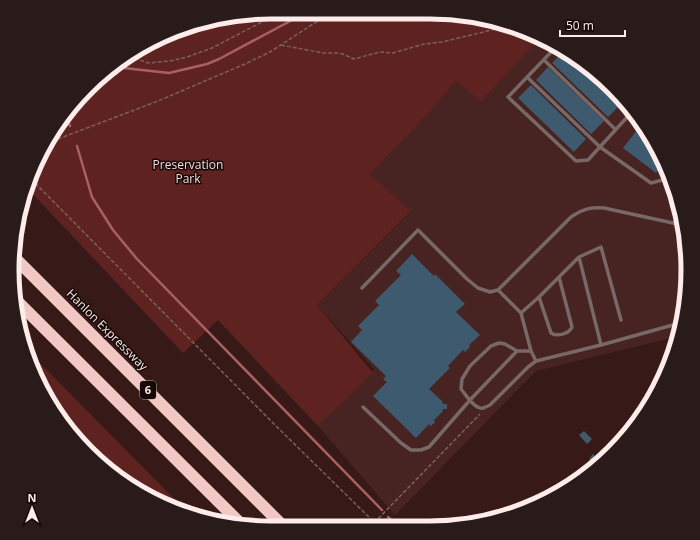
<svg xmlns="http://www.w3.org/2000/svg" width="700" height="540" font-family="'Open Sans',sans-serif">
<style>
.built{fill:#472321}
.green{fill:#5e2321}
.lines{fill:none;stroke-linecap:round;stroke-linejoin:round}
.stream{stroke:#a86160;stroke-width:2.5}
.building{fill:#3e5a6e}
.path{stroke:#7a615f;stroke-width:1.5;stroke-dasharray:4 2;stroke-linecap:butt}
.service{stroke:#786866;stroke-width:3.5}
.motorway{stroke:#f1c8c4;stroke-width:12}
.labels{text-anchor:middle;stroke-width:3;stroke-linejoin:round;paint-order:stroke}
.shield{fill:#160908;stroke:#b8a8a6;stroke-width:1}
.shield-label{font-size:11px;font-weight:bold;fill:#fdecea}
.park-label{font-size:12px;fill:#f7dbd8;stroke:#160908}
.street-label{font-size:12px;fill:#fdecea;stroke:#160908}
.rim{fill:none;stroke:#fdecea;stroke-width:5}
</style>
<rect width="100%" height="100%" fill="#371a18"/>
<path class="built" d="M539,39L587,65L653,141L686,236L679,336L536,371L395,515L318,426L374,369L317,305L411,212L370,174L456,81L481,102Z"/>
<path class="green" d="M270,12L447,13L513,26L539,39L481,102L456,81L422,120L370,174L411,211L317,305L373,373L318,426L218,320L183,353L27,188L46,141L87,88L141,47L203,21Z
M26,349L33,356L188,513L171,508L126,484L76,440L47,399Z"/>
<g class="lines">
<path class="stream" d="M115,67L169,73L207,64L219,59L307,12
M66,115L70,126
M77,146L92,197L113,230L137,259L382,510
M388,517L398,526"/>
</g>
<path class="building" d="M563,52L572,57L621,104L608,117L552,63Z
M548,67L604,121L591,134L536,80Z
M531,85L586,139L574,152L518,98Z
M637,130L652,141L653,140V141L662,166L656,173L623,148Z
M412,254L434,276L435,274L465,304L456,312L480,335L469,345L470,347L465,352L463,350L448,366L450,368L429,389L443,402L442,403L443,404H447V409H443L442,410L443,411L434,420L435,422L431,426L429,424L416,438L373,396L387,382L383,379L386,376L351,342L362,330L358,326L379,305L375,301L401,275L396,271Z
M584,431L592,439L587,444L579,435Z
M593,454L598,459L593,463L589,459Z"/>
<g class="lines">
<path class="path" d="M281,45L323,53H336L343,54L354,59L380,52L393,53L424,44L442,42L500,28L505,24
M129,56L148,63L170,61L187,57L212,48L281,12
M54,131L58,138
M46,141L58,139L158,101L245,64L270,52L310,26L333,12
M31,179L274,424L378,526
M374,523L480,414"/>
<path class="service" d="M555,48L508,97L576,161L588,160L630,114
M544,60L615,129
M582,63L600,80
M527,77L600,147L651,183L666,179
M362,288L418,230L467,279L478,288L490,292L498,290L521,313
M498,290L571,217C583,209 590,207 604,208L682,225
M539,297L551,333C557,337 569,334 572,327L559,277
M601,345L579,257L601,247L621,320
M531,351H517L505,344L499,343L491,346L470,366L462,379L461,389C466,395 475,410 483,408C486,407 488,406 490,405L528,367L536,361L601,345L680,323
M536,361L531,351L521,313L539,297L579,257
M363,407L401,443L411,450H421L429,447L470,400L517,351"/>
<path class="motorway" d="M14,257L281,524
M16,300L240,523"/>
</g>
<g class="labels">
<rect class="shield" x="140" y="381" width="16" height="18" rx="3"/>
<g class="shield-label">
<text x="148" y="394">6</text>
</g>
<g class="park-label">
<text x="188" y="169">Preservation<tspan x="188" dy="14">Park</tspan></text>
</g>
<g class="street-label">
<text transform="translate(107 330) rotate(45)" y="4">Hanlon Expressway</text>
</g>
</g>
<path d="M0 0H700V540H0ZM270 19H430A251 251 0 0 1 681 270V270A251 251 0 0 1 430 521H270A251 251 0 0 1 19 270V270A251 251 0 0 1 270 19Z" fill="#281b1a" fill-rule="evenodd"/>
<path class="rim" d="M270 19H430A251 251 0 0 1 681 270V270A251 251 0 0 1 430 521H270A251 251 0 0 1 19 270V270A251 251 0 0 1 270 19Z"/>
<g transform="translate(32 508)" stroke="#160908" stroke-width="3" paint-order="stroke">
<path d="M0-3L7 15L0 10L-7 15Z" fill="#fdecea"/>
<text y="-6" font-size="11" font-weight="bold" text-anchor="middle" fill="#fdecea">N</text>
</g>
<path d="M560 30v6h65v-6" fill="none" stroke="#fdecea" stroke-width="2"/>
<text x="566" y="30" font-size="12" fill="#fdecea" stroke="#160908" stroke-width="3" paint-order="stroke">50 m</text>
</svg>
